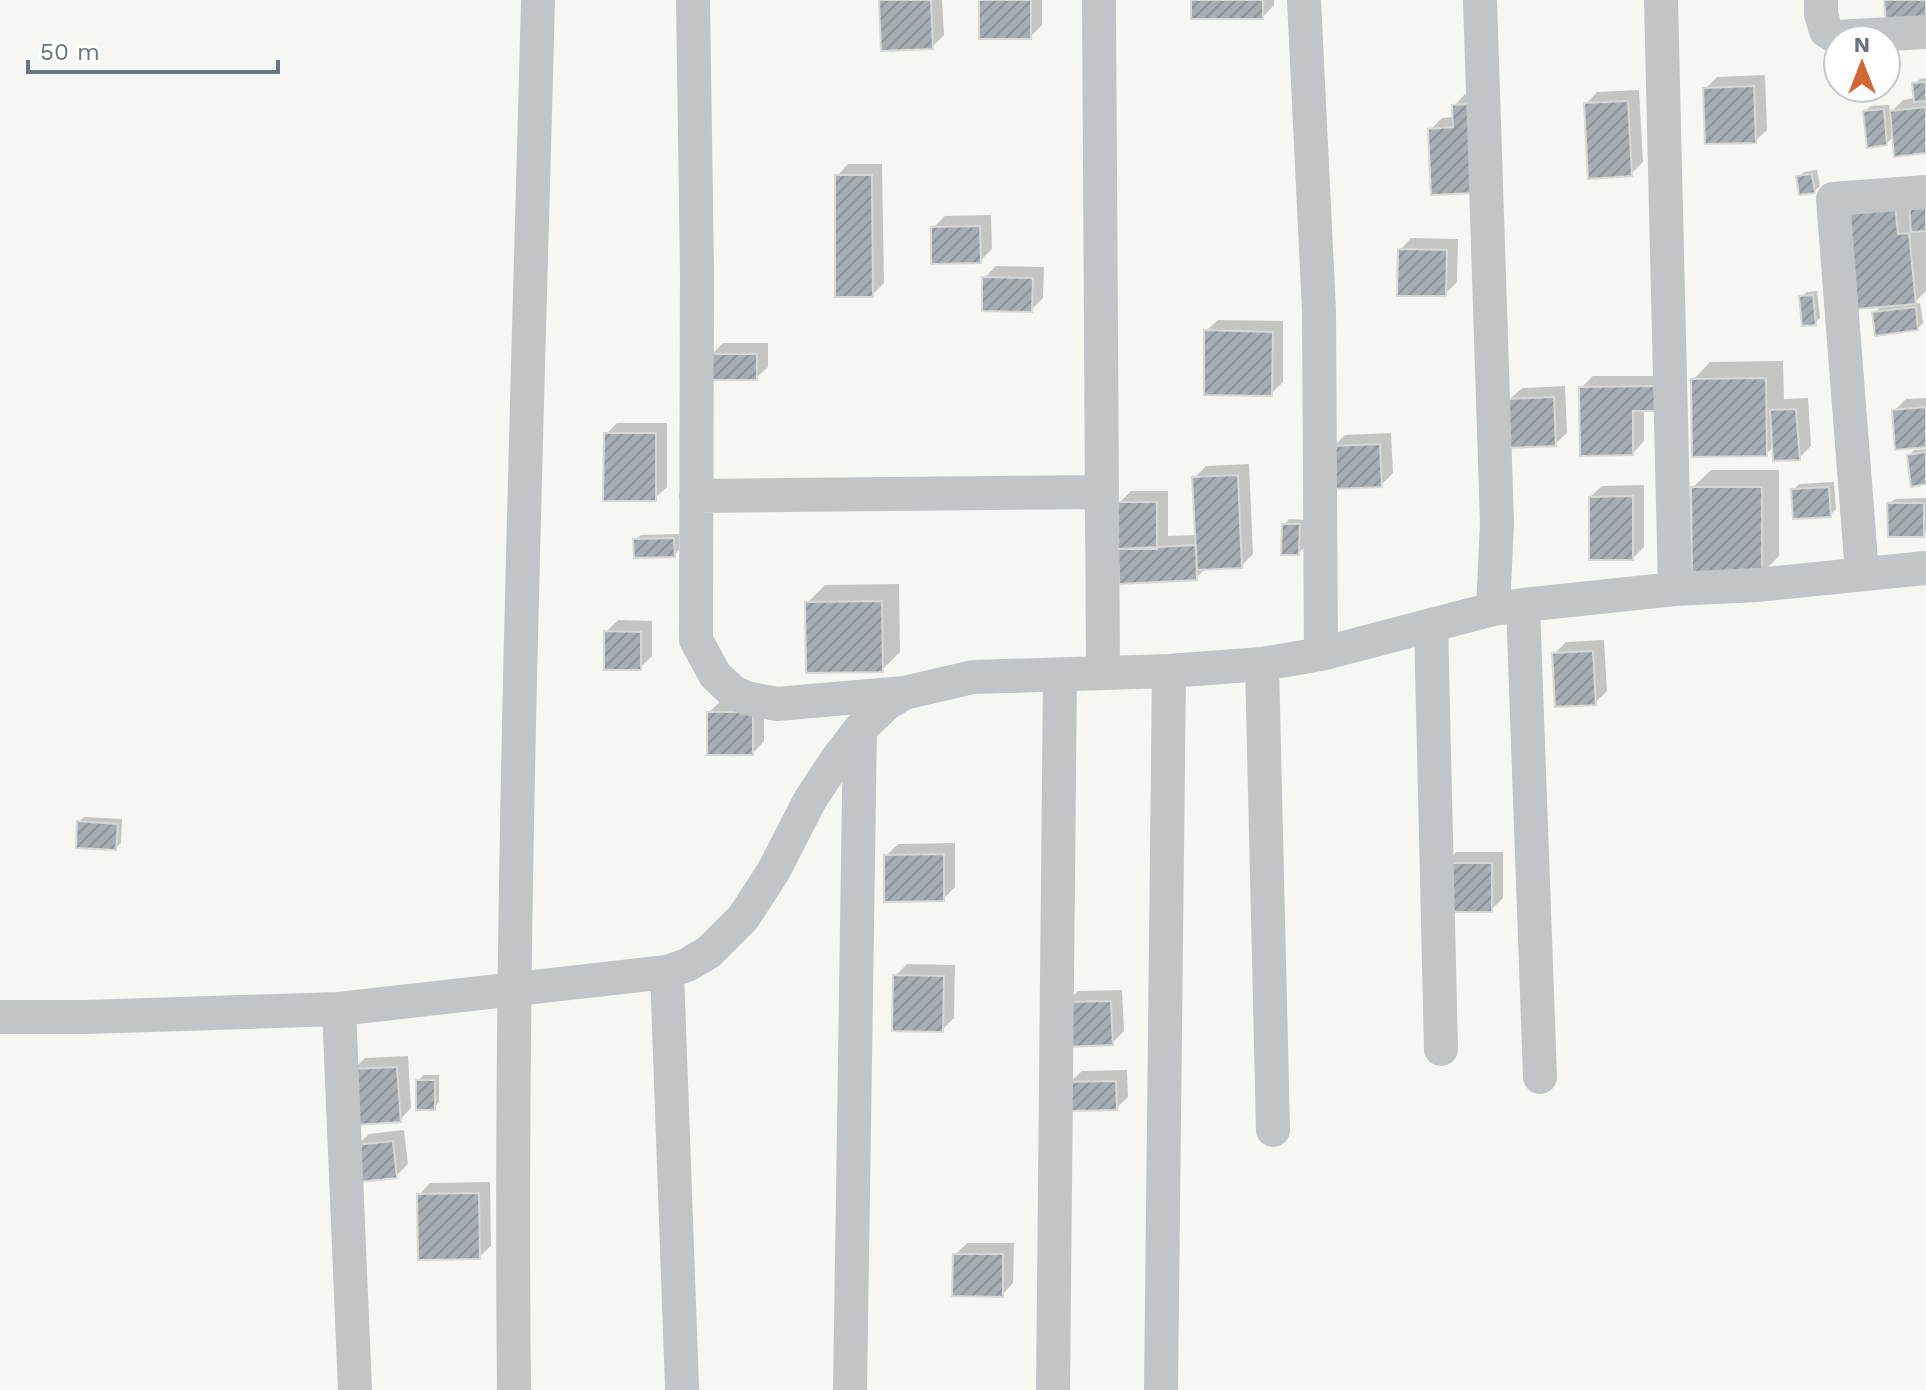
<svg xmlns="http://www.w3.org/2000/svg" width="1926" height="1390" font-family="'Work Sans',sans-serif">
<style>
.shadow{fill:#0003}
.building{fill:url(#building-hatch);stroke:#d7d7d6;stroke-width:2}
.lines{fill:none;stroke-linecap:round;stroke-linejoin:round}
.street{stroke:#c1c5c8;stroke-width:34}
</style>
<defs>
<pattern id="building-hatch" width="6" height="6" patternUnits="userSpaceOnUse" patternTransform="scale(2)"><rect width="6" height="6" fill="#a7aeb3"/><path d="M-1 1l2-2M0 6l6-6M5 7l2-2" fill="none" stroke="#8c9297"/></pattern>
</defs>
<rect width="100%" height="100%" fill="#f6f6f3"/>
<path class="shadow" d="M881,0H942L944,35L932,47Z
M981,0H1042V25L1030,37Z
M1193,0H1274V5L1263,17Z
M1765,75L1767,130L1755,141L1705,89L1717,77Z
M1926,78V151L1894,136L1886,144L1865,112L1870,106L1889,105L1890,113L1903,100L1916,98L1915,84L1920,79Z
M1639,90L1643,162L1631,174L1586,104L1597,92Z
M1479,93L1484,179L1430,130L1442,118L1454,117V106L1465,94Z
M848,164H882L884,283L872,295L837,176Z
M1817,170L1820,186L1814,191L1799,177L1804,172Z
M1926,197V291L1913,304L1920,303L1923,323L1917,329L1875,313L1882,305L1850,209Z
M991,215L992,249L980,261L933,228L945,216Z
M1411,238L1458,239L1457,282L1445,294L1400,250Z
M996,266L1044,267L1043,298L1031,310L984,278Z
M1817,291L1820,318L1815,323L1801,297L1807,292Z
M1218,320L1283,321V382L1271,394L1206,331Z
M723,343H768V367L756,378L711,355Z
M1783,361L1784,399L1808,398L1811,446L1799,458L1775,446L1766,454L1693,380L1710,362Z
M1593,376H1667L1644,409V441L1633,453L1581,388Z
M1565,386L1567,433L1555,444L1510,399L1522,388Z
M1926,398V445L1894,411L1906,399Z
M617,423H667V487L655,498L606,434Z
M1391,433L1393,473L1381,485L1333,447L1345,435Z
M1926,449V482L1909,456L1914,450Z
M1249,464L1253,554L1241,566L1207,567L1196,578L1121,582L1119,503L1131,491H1168V536L1197,535L1194,478L1206,466Z
M1711,470H1779V556L1761,574L1693,487Z
M1834,482L1836,509L1830,515L1793,490L1799,484Z
M1644,485V547L1633,558L1590,497L1602,486Z
M1926,498V532L1923,535L1889,504L1895,499Z
M1289,519L1305,520L1304,548L1298,553L1284,525Z
M679,534V550L674,555L635,540L641,535Z
M899,584L900,652L882,670L807,603L825,585Z
M618,620L652,621V656L640,668L606,632Z
M1604,640L1607,691L1595,703L1554,654L1566,642Z
M721,701H764V741L753,753L709,712Z
M84,817L122,819L121,843L115,848L79,822Z
M955,843V887L943,899L886,856L898,844Z
M1456,852H1503V898L1491,910L1445,864Z
M907,964L955,965L954,1018L942,1030L895,976Z
M1122,990L1124,1031L1112,1043L1066,1003L1078,991Z
M408,1056L411,1108L400,1120L353,1070L365,1058Z
M1127,1070L1128,1097L1116,1108L1070,1082L1082,1071Z
M423,1075H439V1102L434,1108L418,1081Z
M404,1130L408,1164L396,1176L357,1145L369,1134Z
M490,1182L491,1246L479,1257L419,1195L430,1183Z
M967,1243H1014L1013,1283L1002,1295L955,1255Z"/>
<path class="building" d="M879,0H931L933,49L881,51Z
M979,0H1031V39H979Z
M1191,0H1263V19H1191Z
M1884,0H1926V29L1887,33Z
M1926,82V101L1914,102L1912,83Z
M1754,86L1756,143L1705,144L1703,88Z
M1628,101L1632,176L1588,179L1584,103Z
M1468,104L1473,193L1431,195L1428,129L1453,127L1452,105Z
M1926,107V153L1894,157L1890,111Z
M1884,109L1887,145L1867,148L1863,111Z
M1812,174L1815,193L1799,195L1796,176Z
M835,175H872L873,297H835Z
M1926,201V231L1911,232L1909,202Z
M1895,204L1898,234L1909,233L1916,304L1857,309L1848,209Z
M980,226L981,263L931,264V227Z
M1398,249L1447,250L1446,296H1397Z
M982,277L1033,278L1032,312L982,311Z
M1813,295L1816,325L1802,326L1799,296Z
M1916,307L1918,330L1875,336L1872,312Z
M1204,330L1273,332L1272,396L1204,395Z
M709,354H757V380H709Z
M1766,378L1767,456L1692,457L1691,379Z
M1656,386V411H1633V455L1580,456L1579,387Z
M1554,397L1556,446L1509,448L1508,399Z
M1926,407V447L1895,450L1892,410Z
M1796,409L1800,460L1773,461L1770,410Z
M604,433H656V501H603Z
M1380,444L1382,487L1332,489L1331,446Z
M1926,452V484L1911,487L1907,455Z
M1238,475L1242,568L1197,570L1192,477Z
M1691,487H1762V576H1692Z
M1829,487L1831,517L1793,519L1791,489Z
M1633,496V560H1589V497Z
M1117,502H1157V549H1118Z
M1887,503H1924V537H1888Z
M1282,524H1300L1299,555H1281Z
M674,538L675,557L634,558L633,539Z
M1196,545L1197,580L1119,584L1118,549Z
M882,601L883,672L806,673L805,602Z
M604,631L641,632V670H604Z
M1593,651L1596,705L1555,707L1552,653Z
M707,712H753V755H707Z
M77,821L118,824L116,850L76,848Z
M944,854V901L884,902V855Z
M1443,863H1492V912H1442Z
M893,975L944,976L943,1032L892,1031Z
M1111,1001L1113,1045L1065,1047L1064,1002Z
M397,1067L401,1122L354,1125L351,1069Z
M416,1080H435V1110H416Z
M1116,1081L1117,1110L1069,1111L1068,1082Z
M393,1141L397,1178L359,1182L355,1145Z
M479,1193L480,1259L418,1260L417,1194Z
M953,1254H1003V1297L952,1296Z"/>
<g class="lines">
<path class="street" d="M693,0L697,271L696,640L715,675L733,692L746,698L777,704L904,693
M1099,0L1103,672
M1304,0L1319,311L1321,654
M1480,0L1497,523L1493,609
M1661,0L1675,589
M1821,0V14L1826,31L1836,37L1926,32
M696,496L1101,492
M1862,573L1833,199L1926,192
M1523,605L1540,1077
M1431,625L1441,1049
M1262,664L1273,1130
M667,972L682,1387
M339,1009L355,1390
M0,1017H86L339,1009L667,972L687,965L709,952L743,918L773,872L810,800L837,759L860,729L885,705L904,693L973,677L1169,671L1262,664L1321,654L1493,609L1523,605L1675,589L1757,585L1926,568
M514,1390C509,927 526,463 538,0
M850,1390L860,729
M1053,1390L1060,675
M1161,1390L1169,671"/>
</g>
<g transform="translate(1862 64)"><circle r="38" fill="#ffffff" stroke="#c2c7cd" stroke-width="2"/>
<path d="M0-6L14 30L0 20L-14 30Z" fill="#d56634"/>
<text y="-12" font-size="22" font-weight="bold" text-anchor="middle" fill="#677482">N</text>
</g>
<path d="M28 60v12h250v-12" fill="none" stroke="#677482" stroke-width="4"/>
<text x="40" y="60" font-size="24" fill="#677482" stroke="#ffffff" stroke-width="6" paint-order="stroke">50 m</text>
</svg>
